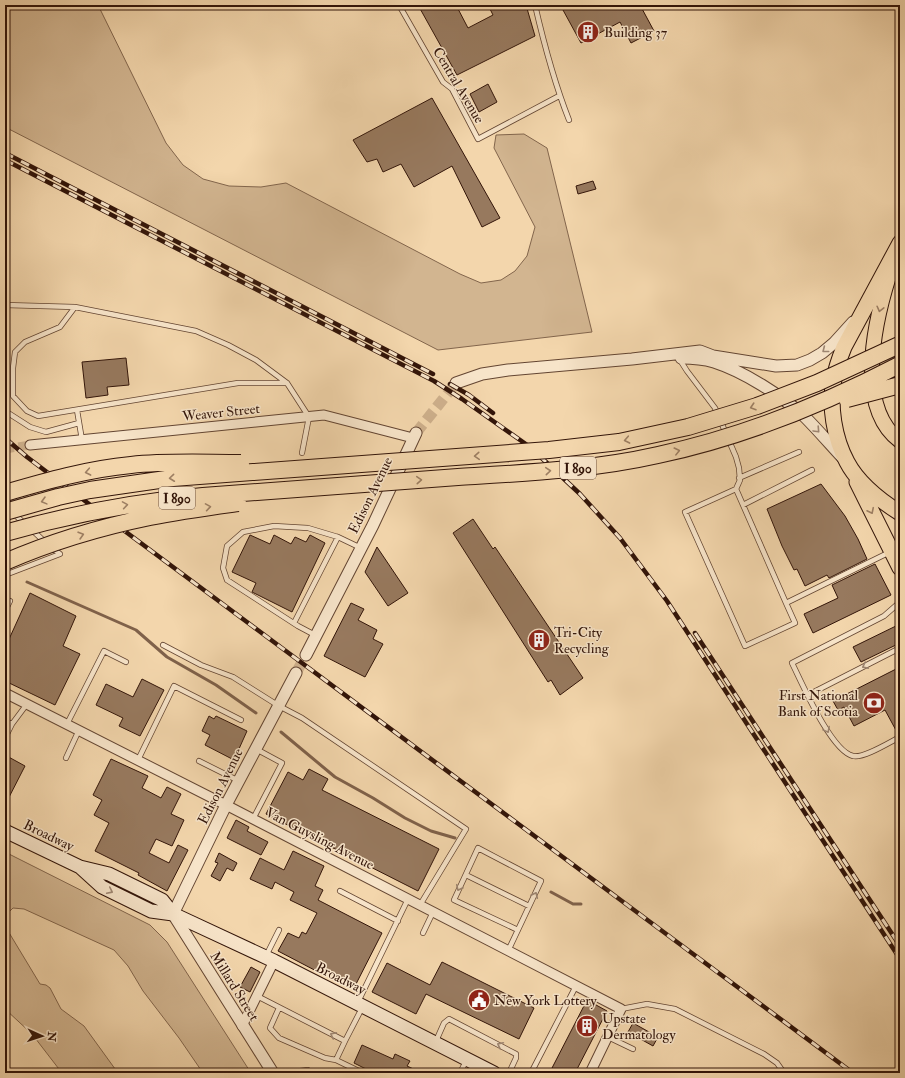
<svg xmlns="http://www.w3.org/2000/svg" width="905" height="1078" font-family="'IM FELL Double Pica',serif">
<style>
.green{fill:#d2b590;stroke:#82654c}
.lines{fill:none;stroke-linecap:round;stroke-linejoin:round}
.stream{stroke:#7f614a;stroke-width:3}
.building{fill:#97795e;stroke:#331509}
.minor-tunnel{stroke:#cdaf8b;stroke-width:9;stroke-dasharray:9 4.5;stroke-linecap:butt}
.tertiary-tunnel{stroke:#cdaf8b;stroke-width:11;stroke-dasharray:11 5.5;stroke-linecap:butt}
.service-casing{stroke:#634532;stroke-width:6}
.minor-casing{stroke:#634532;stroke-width:11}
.tertiary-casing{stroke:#634532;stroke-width:13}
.secondary-casing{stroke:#331509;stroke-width:15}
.primary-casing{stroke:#331509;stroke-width:16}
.trunk-casing{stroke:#331509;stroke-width:17}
.service{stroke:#f7e4c9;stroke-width:4.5}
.minor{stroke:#f7e4c9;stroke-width:9}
.tertiary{stroke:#f7e4c9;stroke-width:11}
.secondary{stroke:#f7e4c9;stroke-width:13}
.primary{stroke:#f3d6ac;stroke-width:14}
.trunk{stroke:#f3d6ac;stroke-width:15}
.rail-casing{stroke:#331509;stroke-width:4.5}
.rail{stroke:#f7e4c9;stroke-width:3;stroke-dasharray:9;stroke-linecap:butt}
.motorway-bridge-casing{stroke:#331509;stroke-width:18;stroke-linecap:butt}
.motorway-bridge{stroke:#f3d6ac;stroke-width:16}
.oneway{stroke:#9d7f63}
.oneway2{stroke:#9f8773}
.labels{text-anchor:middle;stroke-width:3;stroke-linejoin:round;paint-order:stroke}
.shield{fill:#f7e4c9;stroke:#6e5343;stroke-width:1}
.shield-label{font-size:13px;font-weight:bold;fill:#331509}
.poi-label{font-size:14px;fill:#331509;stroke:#f7e4c9;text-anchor:start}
.street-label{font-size:14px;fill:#331509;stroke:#f7e4c9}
</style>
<rect width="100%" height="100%" fill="#f3d6ac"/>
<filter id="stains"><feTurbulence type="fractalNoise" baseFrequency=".005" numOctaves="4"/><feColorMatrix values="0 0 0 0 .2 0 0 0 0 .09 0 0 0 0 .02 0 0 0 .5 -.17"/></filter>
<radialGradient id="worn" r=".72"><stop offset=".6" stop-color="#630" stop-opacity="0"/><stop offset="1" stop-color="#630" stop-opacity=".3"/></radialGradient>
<path class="green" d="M5,5H98L166,143L183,165L203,179L229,186L261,187L286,183L460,274L481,283L501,280L515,271L527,256L535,227L494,148L496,135L524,134L547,148L592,332L438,350L5,127Z
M5,852L150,925L167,942L251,1073H203L179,1038L143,991L128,966L114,950L24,909L13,908L5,916Z
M5,926L40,984L46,985L50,988L61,1009L84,1026L118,1073H62L32,1034L5,1009Z"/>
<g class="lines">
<path class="stream" d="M27,582L136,630L167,657L216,685L256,713
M281,732L335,777L373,798L405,818L431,831L455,838
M551,892L573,904H581"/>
</g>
<path class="building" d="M418,5H456L468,28L493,15L488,5H526L535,36L457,75Z
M572,5H640L654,31L631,43L620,22L581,43L563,10Z
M488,84L497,102L479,112L470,94Z
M432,98L500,218L482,227L452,166L414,187L401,164L383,172L377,159L367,162L353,140Z
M593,181L596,189L578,194L576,186Z
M126,358L129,385L107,387L108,395L86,398L82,362Z
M821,484L845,516L858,539L867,559L829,578L827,575L805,586L797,569L794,570L782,546L767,509Z
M473,519L493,549L495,547L583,678L560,695L551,680L548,682L453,533Z
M250,535L270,544L274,535L291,544L295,537L306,542L310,535L325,543L292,612L252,592L256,583L232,572Z
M377,547L408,593L388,606L365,572Z
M875,564L891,595L813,633L804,614L838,598L832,585Z
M30,593L76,616L63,646L80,654L55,705L5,681V648Z
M351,603L364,609L358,620L377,630L373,639L383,644L365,677L324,656Z
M900,624V643L861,662L853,647Z
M900,667V733L898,734L885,710L854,726L844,707L838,710L833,701Z
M142,679L164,690L140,736L119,726L123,718L96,705L106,684L133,697Z
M209,716L214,719L216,716L247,731L234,760L205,745L210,735L202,731Z
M5,755L25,766L5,805Z
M111,759L148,776L142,788L161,798L167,787L181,794L171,814L184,820L172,846L156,839L149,853L169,863L178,845L188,850L167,891L138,875L139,873L95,851L109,823L94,815L102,800L93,795Z
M309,769L328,779L322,790L439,849L418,891L266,814L288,772L303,780Z
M236,820L249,827L247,831L268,842L261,855L227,838Z
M293,851L324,866L315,886L323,890L318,900L382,933L355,986L326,971L324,975L278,951L288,933L299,938L302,932L306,934L317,913L290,900L294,892L275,882L272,889L250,879L260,858L284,870Z
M219,853L237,863L233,871L227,868L220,881L211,876L218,863L215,862Z
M442,962L534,1008L519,1039L426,994L416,1014L372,992L387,963L430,985Z
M251,967L260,972L250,992L240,987Z
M587,1000L607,1011L575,1073H561L552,1068Z
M633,1023L658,1037L653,1046L628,1032Z
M362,1045L393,1059L395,1054L410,1061L407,1066L422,1073H374L354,1063Z"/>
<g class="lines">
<path class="minor-tunnel" d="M5,449L30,445"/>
<path class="tertiary-tunnel" d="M416,433L456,383
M296,673L306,655"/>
<g class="service-casing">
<path id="service" d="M399,5L443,82L452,89L478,139L559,96
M535,5C544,44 554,82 569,120
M5,305L75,307
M680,360L687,371L715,408L736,457L739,468L740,480L736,489
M287,383H238L38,416L27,411L13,396V368L15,352L25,342L60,327L75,307L196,331L228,345L256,360L287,383L309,417L302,453
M77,410L82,440
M5,411L30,427L46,432L79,423
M739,478L799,452
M743,505L812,470
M13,513L25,524
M31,529L46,543
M5,575L60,554L52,548
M900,602L884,616L792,663C802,683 831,751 853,756C863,759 890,742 900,737
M786,603L795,623L745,646L685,512L736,489L786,603L890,552
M5,611L10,601
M294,623L338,537
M315,635L298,626L227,580L223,568L227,546L243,532L274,526L308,528L338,537L361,548
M163,645L201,665L233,677L279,706L302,718L466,829L420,905
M808,695L900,648
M5,721L12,724L27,704
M67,724L104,651L126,662
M5,738L12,724
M66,758L79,730
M138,760L174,686L241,720
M199,761L239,781
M253,819L282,763L256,749
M466,875L529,906
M340,891L398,921
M423,933L433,912
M508,951L541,881L478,848L454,900L518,930
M266,956L279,930
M257,996L345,1041L362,1008
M358,1002L408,899
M279,1008L270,1028L279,1038L325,1058L336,1060
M621,1009L647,1004L675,1009L764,1054L777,1063L784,1073
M608,1037L633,1049
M345,1041L336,1060L363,1073
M436,1041L444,1023L449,1019L516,1054V1058L509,1073
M297,1073L300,1071L308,1070L311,1073
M460,1073L466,1061
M531,1073L576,986"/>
</g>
<g class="minor-casing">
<path id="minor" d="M30,445L324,415L413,438
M5,693L226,805L621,1009L590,1073
M242,1026L274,961"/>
</g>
<g class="tertiary-casing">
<path id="tertiary" d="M681,358C691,358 704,359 714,362C745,372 780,395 804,416C817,429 829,443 842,457
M456,383L482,374L508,370L632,359L700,351L713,356L776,366L797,365L810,360L822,353L834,343L853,322
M306,655L373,525L416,433
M273,1073L173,914L226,805L296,673"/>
</g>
<g class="secondary-casing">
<path id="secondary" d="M5,831L80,867L109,874L162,900L173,914
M80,867L102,887L151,911L173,914L274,961L494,1073"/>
</g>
<g class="primary-casing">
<path id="primary" d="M893,264C877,311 852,405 900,441"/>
</g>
<g class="trunk-casing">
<path id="trunk" d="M900,243L844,347C840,357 836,368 834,379C829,406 834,438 847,462C858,483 881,501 900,513
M857,482L900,568"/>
</g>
<use href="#service" class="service"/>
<use href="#minor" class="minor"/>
<use href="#tertiary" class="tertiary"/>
<use href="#secondary" class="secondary"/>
<use href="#primary" class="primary"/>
<use href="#trunk" class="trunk"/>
<g class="rail-casing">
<path id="rail" d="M5,153L433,374
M5,160L434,381L462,399L530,447L580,494L620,538L667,601L900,959
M450,384L469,395L493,413
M5,438L27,457L130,535L853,1073
M695,633L900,946"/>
</g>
<use href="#rail" class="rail"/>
<g class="motorway-bridge-casing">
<path id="motorway-bridge" d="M847,399L900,385
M5,493C46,481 88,469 131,465C167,461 204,463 241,463
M5,512L58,497L90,490L173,478L549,450L619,442L688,427L757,406L817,383L899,345
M5,533C71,514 135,502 203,496C288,490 373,484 458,477C524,473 592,470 658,455C743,437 822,405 899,365
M5,562C51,542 101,527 150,517C179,511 209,507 238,503"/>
</g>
<use href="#motorway-bridge" class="motorway-bridge"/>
</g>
<defs><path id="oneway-chevron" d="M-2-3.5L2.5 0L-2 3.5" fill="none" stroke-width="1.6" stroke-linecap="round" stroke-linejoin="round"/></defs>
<g class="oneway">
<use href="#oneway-chevron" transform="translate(880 309) rotate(104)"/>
<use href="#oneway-chevron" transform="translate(753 407) rotate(162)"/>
<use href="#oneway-chevron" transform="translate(627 440) rotate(169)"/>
<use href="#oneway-chevron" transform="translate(677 451) rotate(-14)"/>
<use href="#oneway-chevron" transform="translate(477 456) rotate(176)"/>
<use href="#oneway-chevron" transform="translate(548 471) rotate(-5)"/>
<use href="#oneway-chevron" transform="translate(88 472) rotate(169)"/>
<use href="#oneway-chevron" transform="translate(172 478) rotate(174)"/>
<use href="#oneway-chevron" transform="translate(419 480) rotate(-4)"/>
<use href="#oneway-chevron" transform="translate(44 501) rotate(165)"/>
<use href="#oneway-chevron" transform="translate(125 505) rotate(-9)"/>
<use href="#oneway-chevron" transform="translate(208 507) rotate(-9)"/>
<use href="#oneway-chevron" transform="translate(871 511) rotate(64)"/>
<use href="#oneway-chevron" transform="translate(81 535) rotate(-16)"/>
</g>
<g class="oneway2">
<use href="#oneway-chevron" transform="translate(825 350) rotate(142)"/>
<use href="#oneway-chevron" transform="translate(817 430) rotate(47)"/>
<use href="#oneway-chevron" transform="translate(865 666) rotate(153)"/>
<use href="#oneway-chevron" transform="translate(827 730) rotate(62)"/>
<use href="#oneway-chevron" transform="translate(459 888) rotate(116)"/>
<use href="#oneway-chevron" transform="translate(110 891) rotate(26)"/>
<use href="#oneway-chevron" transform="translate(535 895) rotate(-65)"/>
<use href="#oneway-chevron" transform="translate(333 1035) rotate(-153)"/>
<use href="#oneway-chevron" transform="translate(500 1045) rotate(-153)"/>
</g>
<defs>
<g id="building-disc" transform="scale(1.15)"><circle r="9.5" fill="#8f2418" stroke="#f7e4c9"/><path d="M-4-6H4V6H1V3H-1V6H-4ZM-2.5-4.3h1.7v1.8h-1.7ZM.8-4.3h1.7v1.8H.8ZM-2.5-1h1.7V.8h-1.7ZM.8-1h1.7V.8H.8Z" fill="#fff"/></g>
<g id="bank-disc" transform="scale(1.15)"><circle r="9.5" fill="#8f2418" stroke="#f7e4c9"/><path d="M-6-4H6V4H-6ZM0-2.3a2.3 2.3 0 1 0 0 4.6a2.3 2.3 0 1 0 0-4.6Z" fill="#fff"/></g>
<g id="civic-disc" transform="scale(1.15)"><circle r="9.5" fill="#8f2418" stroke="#f7e4c9"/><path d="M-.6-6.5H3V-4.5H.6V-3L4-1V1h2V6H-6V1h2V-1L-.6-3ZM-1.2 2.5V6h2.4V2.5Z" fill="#fff"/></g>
</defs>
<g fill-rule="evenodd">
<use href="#building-disc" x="588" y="32"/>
<use href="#building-disc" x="539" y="640"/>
<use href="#bank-disc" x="874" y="703"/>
<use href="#civic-disc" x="479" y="1000"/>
<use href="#building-disc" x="587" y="1026"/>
</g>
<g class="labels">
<g class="shield">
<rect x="560" y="457" width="36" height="22" rx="3"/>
<rect x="159" y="487" width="36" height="22" rx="3"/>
</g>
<g class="shield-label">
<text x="578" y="473">I 890</text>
<text x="177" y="503">I 890</text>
</g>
<g class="poi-label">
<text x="604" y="37">Building 37</text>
<text x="554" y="637">Tri-City<tspan x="554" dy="16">Recycling</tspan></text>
<text x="858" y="700" text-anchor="end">First National<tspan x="858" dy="16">Bank of Scotia</tspan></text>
<text x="494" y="1005">New York Lottery</text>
<text x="602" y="1023">Upstate<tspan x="602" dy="16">Dermatology</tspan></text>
</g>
<g class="street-label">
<text transform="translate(459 85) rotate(59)" y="5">Central Avenue</text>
<text transform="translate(221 412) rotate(-6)" y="5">Weaver Street</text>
<text transform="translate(370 495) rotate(-64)" y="5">Edison Avenue</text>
<text transform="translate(220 786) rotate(-63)" y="5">Edison Avenue</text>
<text transform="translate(49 835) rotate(26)" y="5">Broadway</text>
<text transform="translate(320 838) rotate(27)" y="5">Van Guysling Avenue</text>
<text transform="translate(341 978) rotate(27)" y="5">Broadway</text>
<text transform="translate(235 986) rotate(58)" y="5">Millard Street</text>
</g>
</g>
<rect width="905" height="1078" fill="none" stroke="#f3d6ac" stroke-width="20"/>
<rect x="6" y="6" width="893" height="1066" fill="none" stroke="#331509" stroke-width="2"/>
<rect x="10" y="10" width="885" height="1058" fill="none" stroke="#331509"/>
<g transform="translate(42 1036) rotate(93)" stroke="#f7e4c9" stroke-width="3" paint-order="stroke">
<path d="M0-3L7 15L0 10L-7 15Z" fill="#331509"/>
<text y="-6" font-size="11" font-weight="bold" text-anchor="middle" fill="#331509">N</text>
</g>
<rect width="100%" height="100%" filter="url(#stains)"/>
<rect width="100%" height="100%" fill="url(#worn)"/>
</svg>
